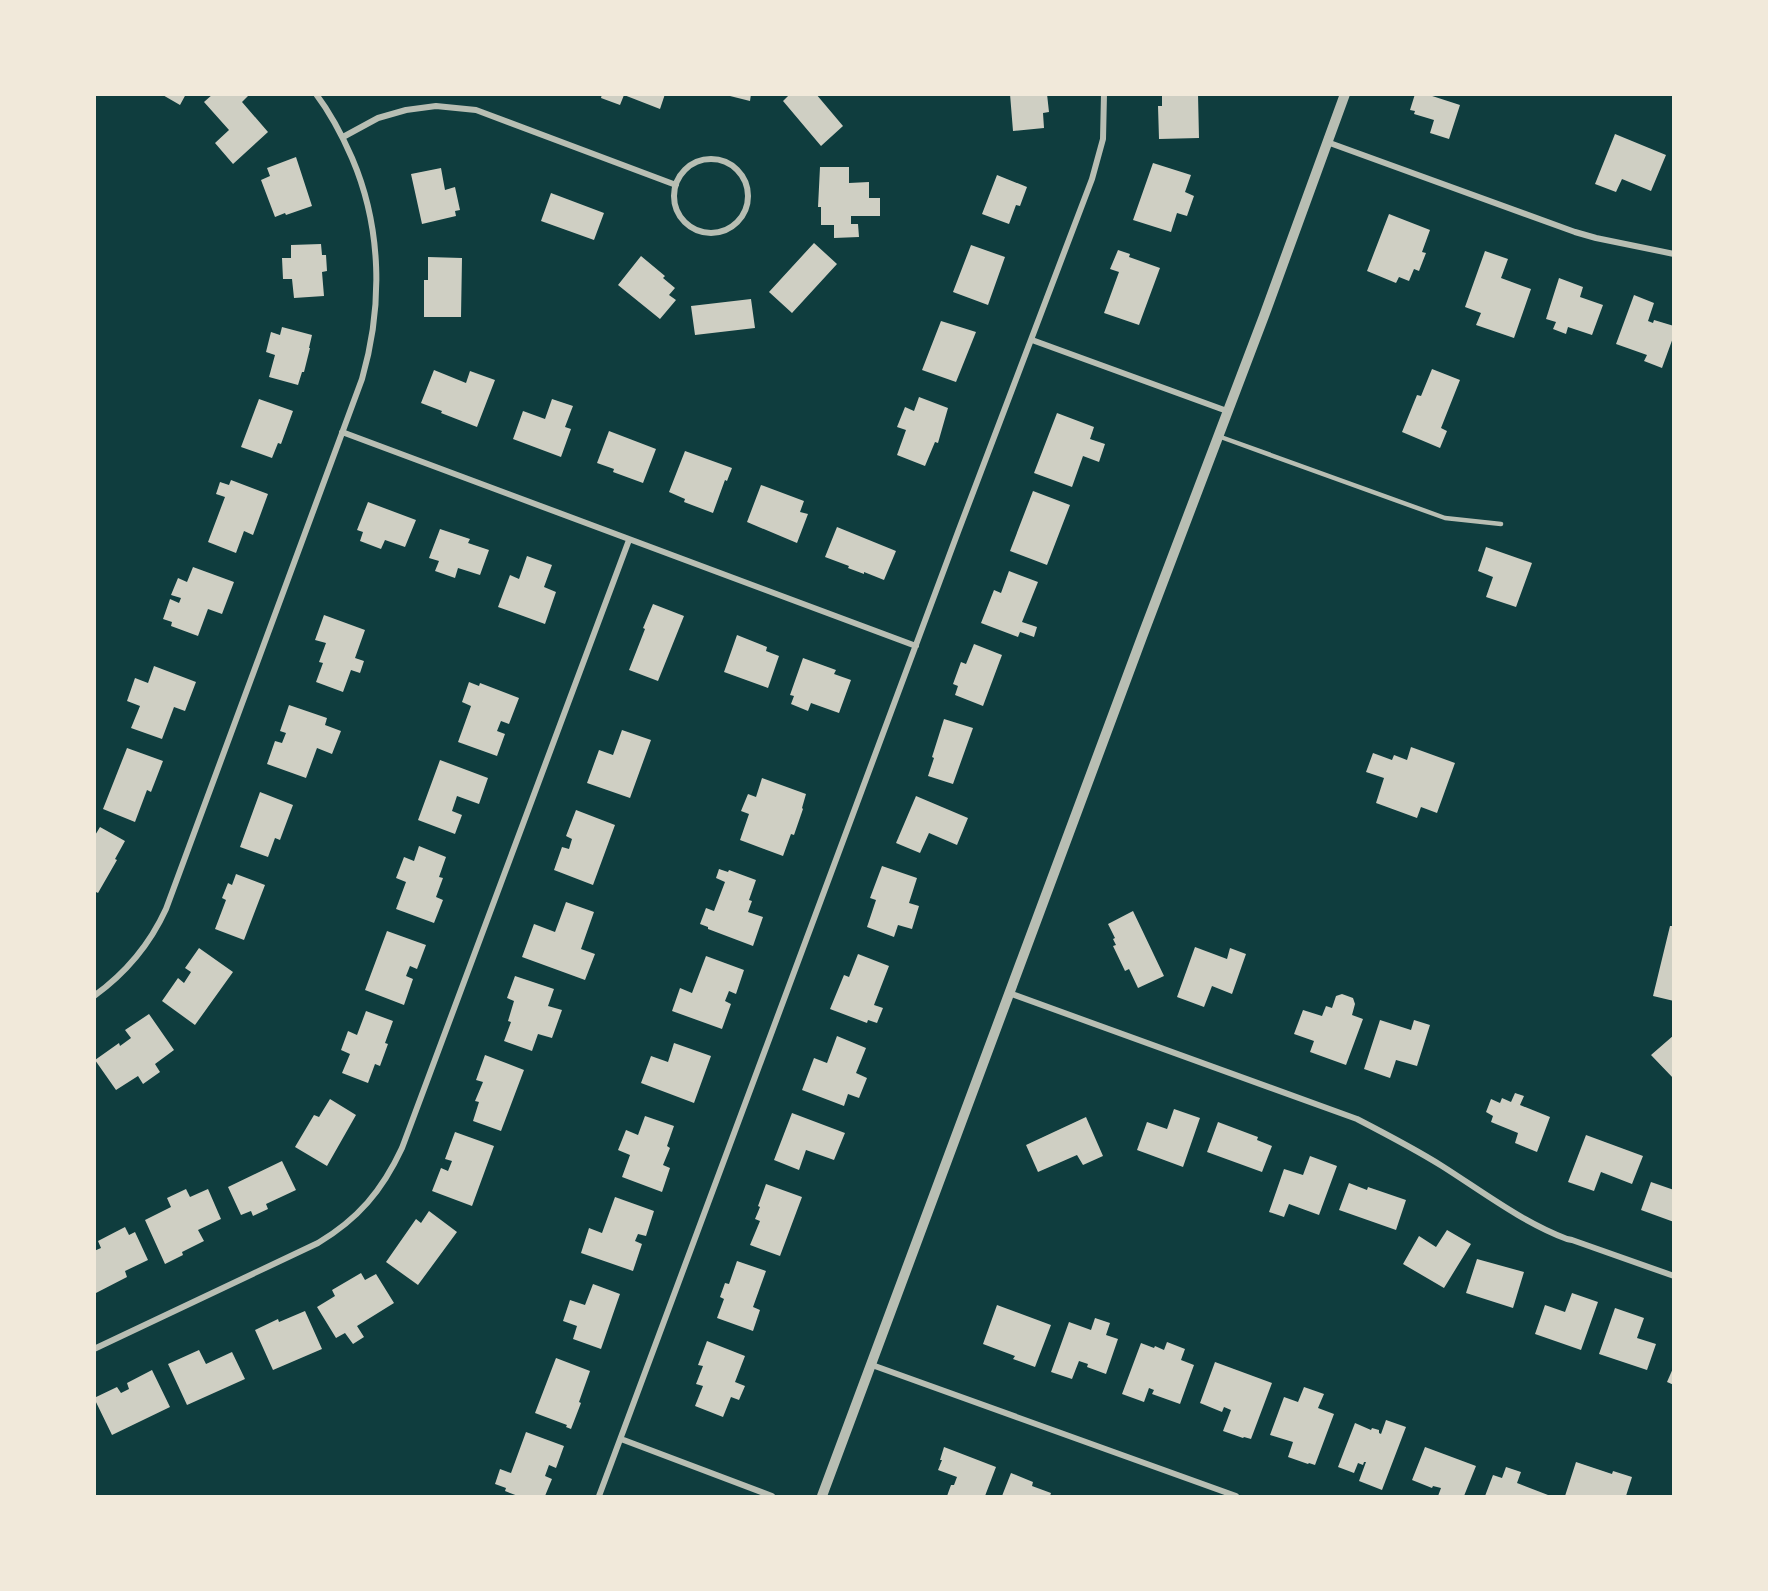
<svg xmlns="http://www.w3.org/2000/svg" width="1768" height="1591" font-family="'Sofia Sans Condensed',sans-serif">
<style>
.building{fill:#cfcfc3}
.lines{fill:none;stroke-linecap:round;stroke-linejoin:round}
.service{stroke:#b8beb3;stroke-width:4.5}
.minor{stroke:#b8beb3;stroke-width:6}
.tertiary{stroke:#b8beb3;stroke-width:10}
</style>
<rect width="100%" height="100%" fill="#0f3d3e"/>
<path class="building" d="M161,94H186L180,105Z
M213,94H250L242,102L268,132L233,164L215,143L229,130L204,102Z
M602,94H665L660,109L624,95L620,105L601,98Z
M722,94H751L750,101Z
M790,94H816L843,126L821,146L783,101Z
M1010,94H1047L1049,112L1043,113L1044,128L1013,131Z
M1162,94H1198L1199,138L1159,139L1158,106H1162Z
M1415,94H1426L1460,105L1449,139L1430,133L1434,120L1414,114L1415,111L1410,110Z
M1615,134L1666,155L1651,191L1622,179L1616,192L1595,184Z
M296,157L312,206L286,215L285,213L275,217L261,180L270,176L267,168Z
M1153,163L1191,175L1185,192L1194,196L1187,216L1177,213L1171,232L1133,220Z
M820,167H849V183L869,182V198H880V216H851V224H858L859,237L834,238V225H821V207H818Z
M441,168L445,190L455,187L460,210L455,211L456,216L422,224L411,174Z
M997,175L1027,187L1020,206L1016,205L1009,224L982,214Z
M551,193L604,213L594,240L541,221Z
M1389,214L1430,230L1422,252L1426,253L1419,271L1414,269L1409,281L1399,277L1396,283L1367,271Z
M814,243L837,264L792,313L769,292Z
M321,244L322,255H326L327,271L322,272L324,296L294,298L292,279H283L282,258H291V245Z
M971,245L1005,257L988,305L953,292Z
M1118,250L1130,254L1129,257L1160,268L1139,325L1104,313L1119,272L1110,269Z
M1485,251L1508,259L1501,278L1531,289L1514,338L1476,325L1481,313L1465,307Z
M641,256L665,276L663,278L675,288L669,295L676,300L660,319L618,285Z
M428,257L462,258L461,317H424V280H428Z
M1559,278L1583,287L1580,297L1603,305L1592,335L1568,327L1566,334L1553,329L1556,322L1546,319Z
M1634,295L1654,303L1648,321L1653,323L1654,320L1674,326V335L1662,368L1644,361L1647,355L1616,344Z
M751,299L755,328L695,335L691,306Z
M941,321L976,332L956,382L922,370Z
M282,327L312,335L309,348H310L304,372H302L298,385L269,377L275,355L266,352L271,332L280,335Z
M1432,369L1460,380L1441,428L1447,431L1440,448L1402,432L1417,395L1421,396Z
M434,370L466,383L470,371L495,380L477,427L441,413L442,411L421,403Z
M919,397L948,408L938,443L935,442L925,466L897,455L906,430L897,427L905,407L914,411Z
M259,399L293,411L281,444L278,443L272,458L241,447Z
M552,399L573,406L565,427L571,429L561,457L513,439L523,411L545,419Z
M1057,413L1094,427L1090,439L1105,444L1099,462L1083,456L1072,487L1034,473Z
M609,431L656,449L643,483L613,472L614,469L597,463Z
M685,451L732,468L727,481L725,480L713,513L684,502L685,499L669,492Z
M231,480L268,494L253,535L244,531L236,553L208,542L225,497L216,494L220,482L229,485Z
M761,485L804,501L800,512L808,514L797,543L747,522Z
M1033,491L1070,505L1047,565L1010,551Z
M368,502L416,520L405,547L385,540L381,549L360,541L363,532L357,530Z
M837,527L896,551L884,580L864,572V574L848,568L849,566L825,557Z
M440,529L470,539L468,543L489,550L480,575L458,568L455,578L435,571L439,561L429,558Z
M1486,547L1532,563L1516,607L1486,597L1493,577L1478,571Z
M527,556L552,565L544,587L556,592L545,624L498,607L510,575L519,579Z
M193,567L234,582L222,614L208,609L198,636L171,626L172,622L163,619L170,599L179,603L181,598L171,595L178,578L187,582Z
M1009,571L1038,582L1022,622L1037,627L1034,637L1020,632L1018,637L981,623L994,590L1001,593Z
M653,604L684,616L658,681L629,670L645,629L643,628Z
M324,615L365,630L355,658L364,661L360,673L351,670L343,692L316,682L323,663L319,662L326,643L315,640Z
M737,635L767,647L766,651L779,656L768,688L724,672Z
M974,644L1002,655L983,706L955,695L958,686L953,684L961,662L966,664Z
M803,658L836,670L834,674L851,680L839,713L811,703L808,711L791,704L794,696L790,695Z
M154,666L196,682L185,711L174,707L162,739L131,728L140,706L127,701L135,678L148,683Z
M469,682L479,686L480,683L519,698L509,724L501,721L497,731L505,734L497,756L458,742L471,706L462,702Z
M289,705L327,718L325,725L341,731L332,754L317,748L306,778L267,764L275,741L282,743L286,733L280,731Z
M944,719L973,728L953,784L928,776L934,758L932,757Z
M622,730L651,740L630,798L587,783L599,750L613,755Z
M1411,747L1455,763L1437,813L1421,807L1417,818L1376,803L1384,778L1366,772L1373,753L1392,760L1394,755L1407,760Z
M127,748L163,761L151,792L147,790L135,822L103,809Z
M440,760L488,778L479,804L457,796L452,811L462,815L455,834L418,820Z
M762,778L806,794L802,808L803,809L794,835L791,834L783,856L740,840L749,814L741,811L748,794L756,797Z
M260,792L293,805L280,840L275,838L268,857L240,847Z
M916,796L968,818L957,845L929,833L920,853L896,843Z
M576,810L615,825L593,885L554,870L562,847L569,849L572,839L566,836Z
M100,827L125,841L115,859L117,860L98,893L94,891V837Z
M419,846L446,857L439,877L443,878L436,897L443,900L434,923L396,909L406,882L396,878L404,857L414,861Z
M882,866L917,878L909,903L919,906L912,929L898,925L894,937L867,927L876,900L870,898Z
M719,869L728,872L729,870L756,880L749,900L752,901L748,912L763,917L753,946L708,929V927L700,924L706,908L714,911L725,882L716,878Z
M236,874L265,885L244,940L215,929L226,900L222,898L228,883L232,885Z
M566,902L594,912L581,949L595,954L585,980L522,957L534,924L555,932Z
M1133,911L1164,976L1138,988L1129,969L1125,971L1113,946L1116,945L1113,939L1115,938L1108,924Z
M1670,926H1674V1001L1653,996Z
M387,931L426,945L417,969L410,966L406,976L413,979L404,1005L365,990Z
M1195,947L1227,959L1230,948L1246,954L1232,994L1212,986L1204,1007L1177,997Z
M199,948L233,972L195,1025L162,1001L178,978L184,983L191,972L185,968Z
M858,954L889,966L874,1005L883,1008L877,1023L868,1020L867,1023L830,1009L844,975L849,977Z
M706,956L744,970L736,994L729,991L725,1001L731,1004L722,1029L672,1011L680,988L692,993Z
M515,976L554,989L548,1006L562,1010L552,1038L538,1034L532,1051L504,1041L511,1022L508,1021L514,1001L507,998Z
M1342,994L1353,998L1355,1004L1352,1015L1363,1019L1346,1065L1310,1052L1314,1041L1294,1034L1303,1010L1322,1016L1326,1006L1332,1008L1336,996Z
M366,1011L393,1021L385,1043L388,1044L380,1066L375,1064L368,1083L342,1073L350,1054L341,1050L348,1031L357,1035Z
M149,1014L174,1050L155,1064L160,1072L143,1084L138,1076L116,1090L95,1060L119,1043L120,1046L131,1038L125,1030Z
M1380,1020L1411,1030L1414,1020L1430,1025L1417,1066L1396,1060L1390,1078L1364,1069Z
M1674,1035V1079L1651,1055Z
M837,1036L866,1048L856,1073L867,1078L859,1098L848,1094L844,1106L802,1090L814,1058L827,1063Z
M674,1043L711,1056L694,1103L641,1083L651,1056L668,1062Z
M485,1055L524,1070L501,1131L473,1121L479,1102L475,1101L483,1082L476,1080Z
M1515,1093L1524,1096L1520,1105L1550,1117L1537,1152L1515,1143L1518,1133L1491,1122L1493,1116L1486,1112L1491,1099L1500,1103L1502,1098L1511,1102Z
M330,1099L356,1115L327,1166L295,1147L314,1115L319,1117Z
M1174,1109L1200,1118L1183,1167L1137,1150L1147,1122L1167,1129Z
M792,1113L845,1133L834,1160L806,1150L799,1170L774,1160Z
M645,1116L674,1126L667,1146L670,1148L663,1165L670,1168L662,1192L622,1177L630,1155L618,1150L626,1130L638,1135Z
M1086,1117L1103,1156L1083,1165L1077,1155L1038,1172L1026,1145Z
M1218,1122L1258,1137L1257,1140L1272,1146L1262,1172L1207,1152Z
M455,1132L494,1146L472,1206L432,1191L441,1168L448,1171L452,1161L445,1159Z
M1586,1135L1643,1156L1632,1184L1601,1172L1594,1191L1568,1182Z
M1310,1156L1337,1166L1319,1215L1289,1204L1284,1217L1269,1212L1284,1169L1303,1175Z
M282,1161L296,1190L266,1204L268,1209L253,1216L251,1211L241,1215L228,1187Z
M1651,1182L1674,1190V1222L1641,1210Z
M1349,1183L1367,1190L1368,1187L1406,1200L1396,1230L1339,1210Z
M766,1184L802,1197L780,1256L750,1245L760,1221L755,1219L760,1207L758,1206Z
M186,1189L190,1197L208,1189L221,1219L198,1230L204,1241L182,1252L183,1255L165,1264L145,1220L171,1207L167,1198Z
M615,1197L654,1211L646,1236L638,1234L635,1241L642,1244L633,1271L581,1253L589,1228L602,1233Z
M429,1211L457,1232L418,1285L386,1262L416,1219L421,1223Z
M125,1227L129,1235L135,1232L148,1260L125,1271L127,1277L94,1294V1251L101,1248L98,1241Z
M1447,1230L1471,1244L1444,1288L1403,1264L1419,1236L1436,1247Z
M1477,1259L1524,1272L1513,1308L1466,1293Z
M737,1261L766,1271L753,1307L760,1310L753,1331L717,1318L724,1299L720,1297L725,1283L729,1284Z
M361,1273L365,1280L376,1274L394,1303L357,1326L364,1337L353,1344L345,1333L336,1338L317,1307L335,1296L332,1290Z
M593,1284L620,1294L601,1349L573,1339L577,1326L563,1321L570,1300L585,1305Z
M1572,1293L1598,1302L1581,1350L1535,1334L1545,1305L1565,1312Z
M997,1305L1051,1325L1035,1367L1013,1359L1015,1356L983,1344Z
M1615,1308L1644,1318L1637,1338L1656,1344L1647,1370L1599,1354Z
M305,1311L322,1349L273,1370L255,1330L278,1319L279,1322Z
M1095,1318L1110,1323L1106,1335L1118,1339L1106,1374L1087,1367L1088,1364L1079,1361L1072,1379L1051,1372L1069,1322L1091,1330Z
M707,1341L745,1356L735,1382L745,1386L739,1400L731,1397L723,1417L695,1406L703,1386L696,1384L703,1366L698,1365Z
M1167,1342L1185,1349L1181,1360L1194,1365L1180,1404L1152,1394L1154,1390L1149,1388L1144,1402L1122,1394L1141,1343L1154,1348L1155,1346L1164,1350Z
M199,1350L206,1364L232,1352L245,1379L187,1405L168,1364Z
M556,1358L590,1371L579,1402L581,1403L571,1429L566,1427L567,1425L535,1413Z
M1215,1362L1272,1383L1251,1439L1244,1437L1243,1438L1223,1431L1231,1410L1224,1407L1222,1412L1200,1403Z
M1674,1366V1385L1667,1382Z
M152,1370L170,1407L112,1435L94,1398L117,1387L121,1393L129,1389L127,1383Z
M1304,1387L1324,1394L1318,1408L1334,1414L1315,1465L1309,1463L1308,1464L1288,1457L1293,1442L1270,1435L1284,1397L1298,1402Z
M1386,1420L1406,1427L1382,1490L1359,1481L1366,1462H1364L1363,1465L1358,1463L1354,1473L1338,1467L1355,1423L1371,1430L1372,1428L1379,1430V1433L1381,1434Z
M526,1432L564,1446L556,1468L549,1465L545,1476L552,1479L545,1496H518L505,1491L506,1488L495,1484L500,1469L511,1473Z
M944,1447L996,1467L985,1496H947L951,1485H954L957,1477L938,1470L942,1460H940Z
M1425,1447L1476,1466L1464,1496H1438L1441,1488L1433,1486L1432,1488L1412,1480Z
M1576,1462L1612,1474L1613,1471L1632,1477L1626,1496H1565Z
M1506,1467L1521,1472L1517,1483L1548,1495L1547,1496H1485L1493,1475L1502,1478Z
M1011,1473L1033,1482L1032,1486L1051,1493L1050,1496H1002Z"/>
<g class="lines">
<path class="service" d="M1218,436L1445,518L1501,524"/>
<path class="minor" d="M343,137L378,118L406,110L436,106L476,110L676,185
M1327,142L1575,232L1596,238L1674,254
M674 196a37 37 0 1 1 74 0a37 37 0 1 1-74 0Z
M1032,340L1227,411
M342,432L916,646
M1009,993L1357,1119C1386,1134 1415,1149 1442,1166C1483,1192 1522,1222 1567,1239L1572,1240L1674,1276
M94,996C126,973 150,944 166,909L362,379C383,306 382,228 352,158C342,135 331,114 316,94
M94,1349L318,1243C358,1219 382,1191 402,1148L629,540
M872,1365L1236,1496
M621,1439L772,1496
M599,1496L958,532L1092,179L1103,139L1104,94"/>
<path class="tertiary" d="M822,1496L1142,637L1264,316L1345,94"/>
</g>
<rect width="1768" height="1591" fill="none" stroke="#f1e9da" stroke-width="192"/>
</svg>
